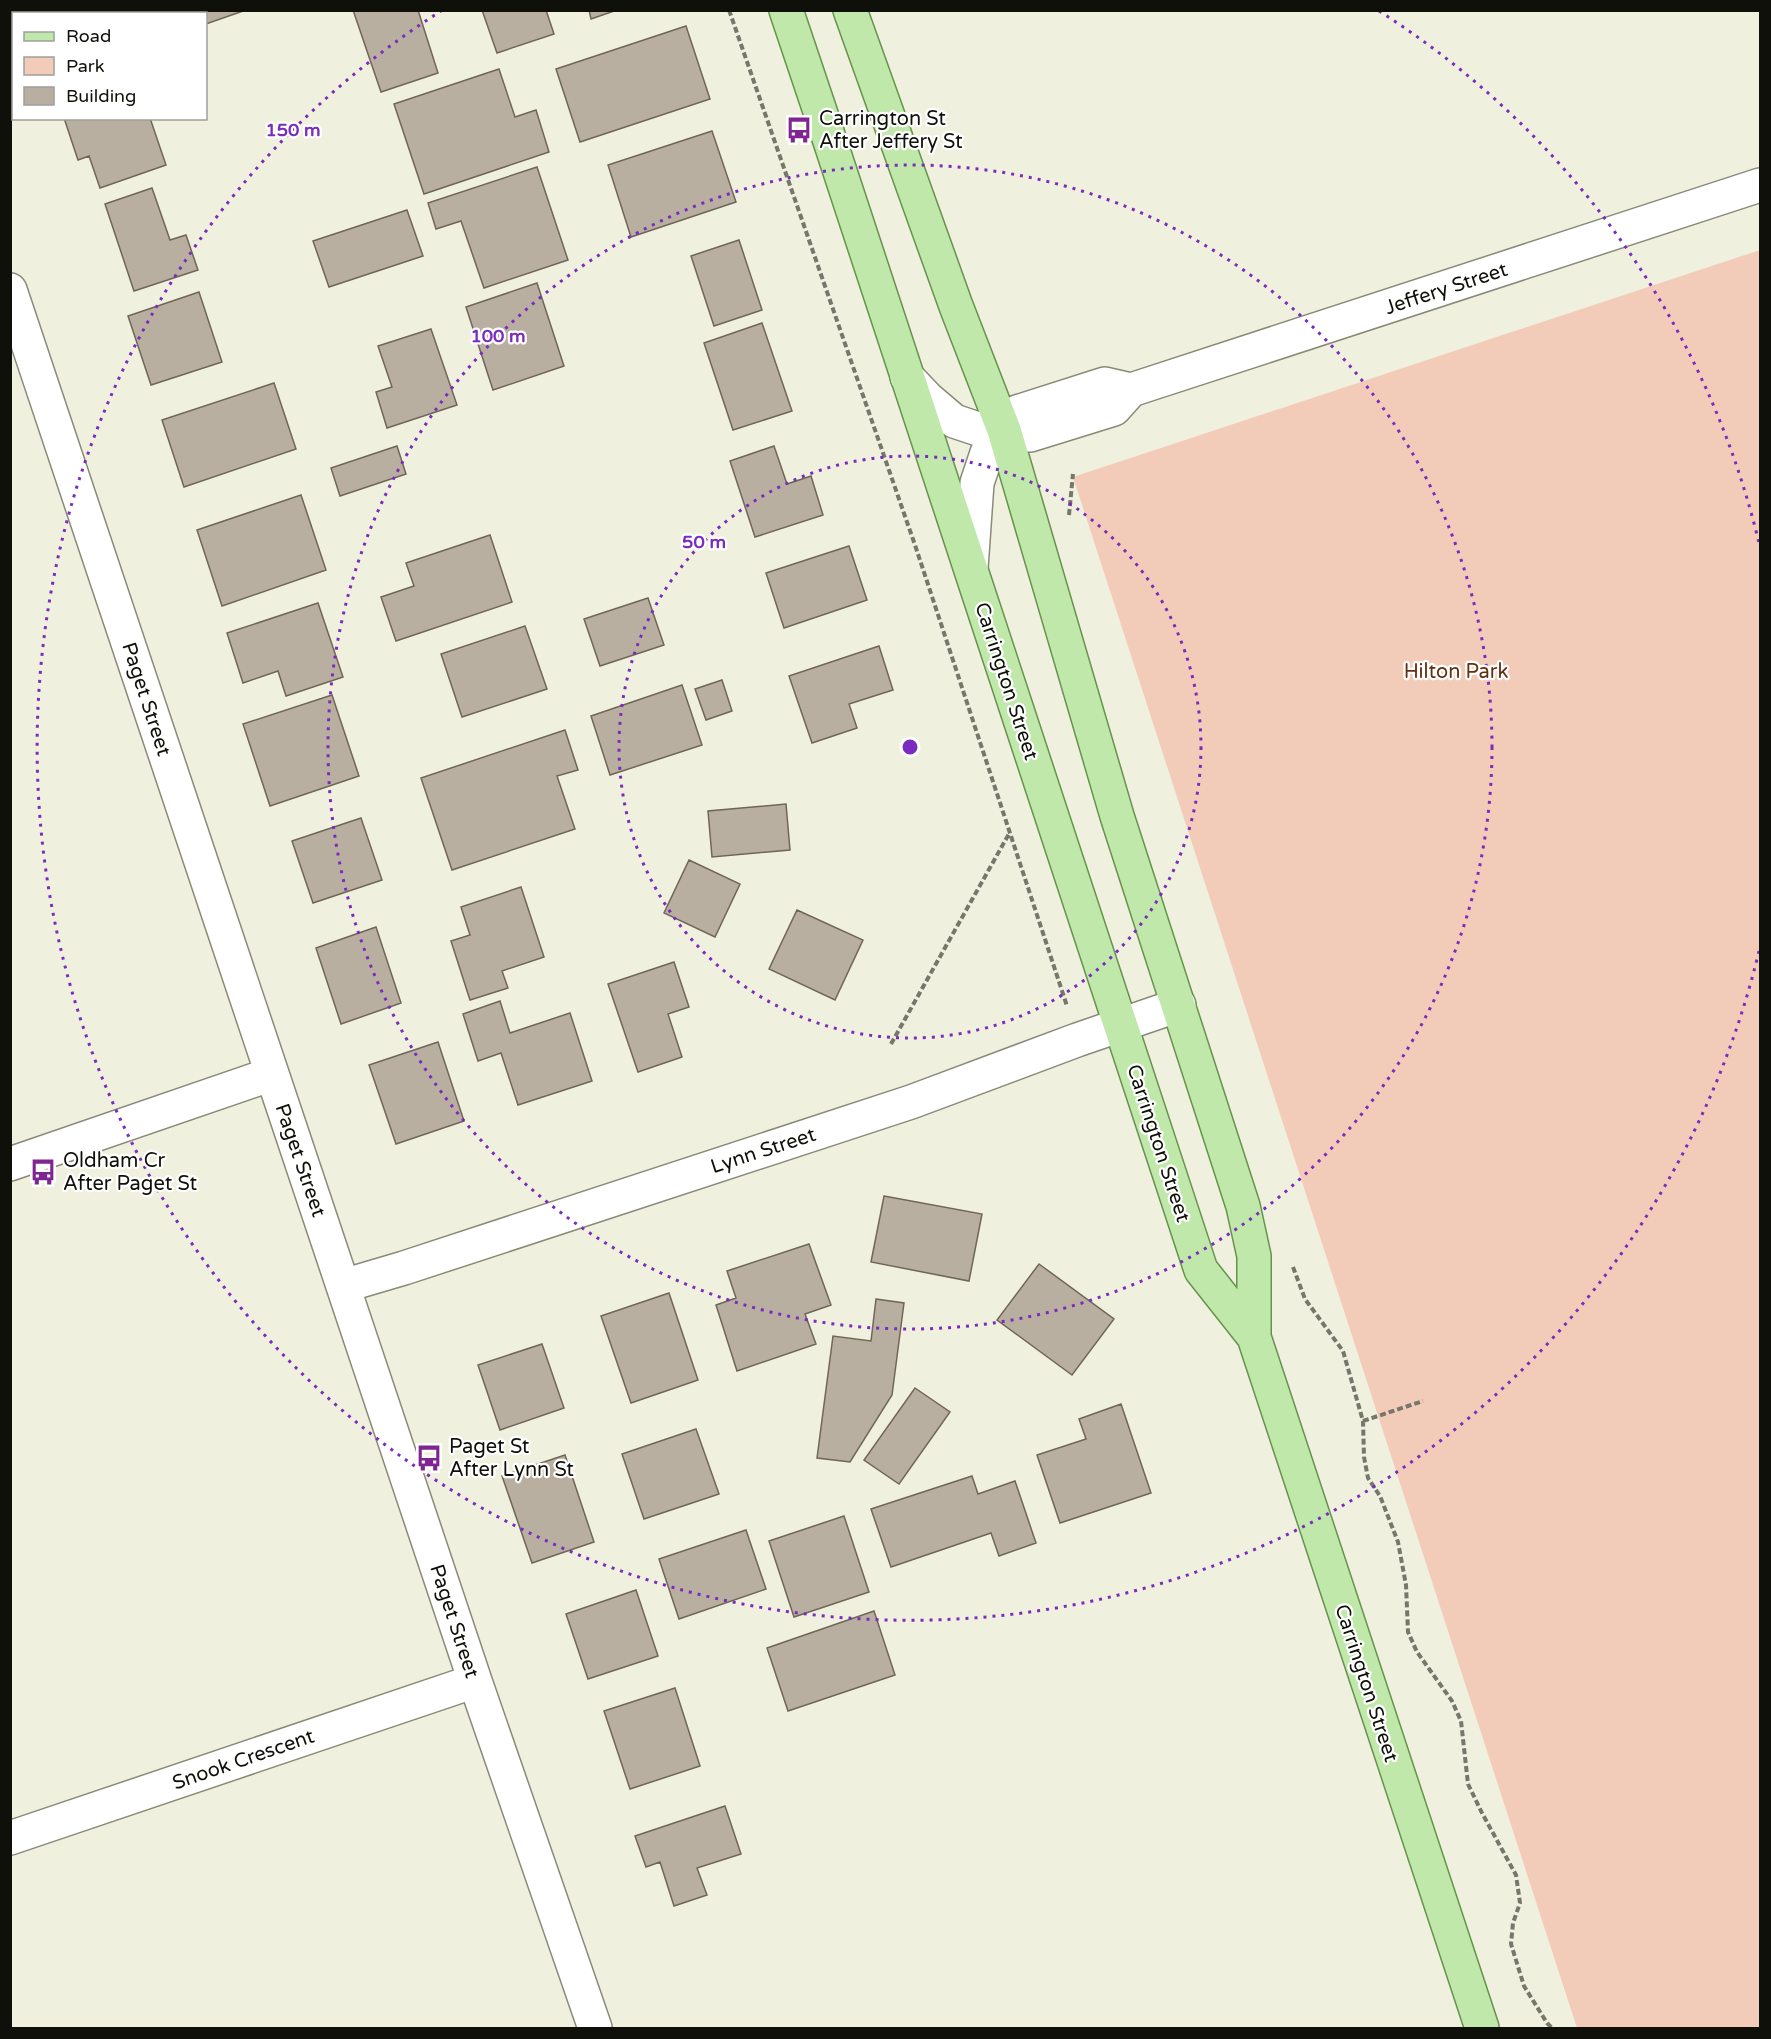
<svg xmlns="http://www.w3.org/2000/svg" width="1771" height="2039" font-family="'Varela Round',sans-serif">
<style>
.green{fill:#f2ccb9}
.building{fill:#b9afa0;stroke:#6f6658;stroke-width:1.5}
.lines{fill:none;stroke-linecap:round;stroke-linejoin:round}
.minor-casing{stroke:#8a8a79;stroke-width:36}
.major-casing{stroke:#67924e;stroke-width:36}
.path{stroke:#76766a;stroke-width:4;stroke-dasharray:6 3;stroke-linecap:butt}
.minor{stroke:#fff;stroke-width:33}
.major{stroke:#c0e8ab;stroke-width:33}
.ring{fill:none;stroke:#7b2cbf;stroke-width:3;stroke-dasharray:3 6}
.labels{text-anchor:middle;stroke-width:4.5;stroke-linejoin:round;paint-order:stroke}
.poi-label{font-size:20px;fill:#10100a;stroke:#fff;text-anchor:start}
.street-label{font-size:20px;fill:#10100a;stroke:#fff}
.park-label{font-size:20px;fill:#632f10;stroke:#fff}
.centre{fill:#7b2cbf;stroke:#fff;stroke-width:3}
.ring-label{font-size:18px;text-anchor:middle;font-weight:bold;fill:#7b2cbf;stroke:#fff;stroke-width:4.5;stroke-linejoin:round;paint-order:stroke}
</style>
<rect width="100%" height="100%" fill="#f0f0de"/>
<path class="green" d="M1760,250V2028H1577L1073,477Z"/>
<path class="building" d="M59,10H137L138,14H50Z
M198,10H246L206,24V14H199Z
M353,10H418L438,73L381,92Z
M482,10H546L554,34L497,53Z
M589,10H617L591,19Z
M686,26L710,99L580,142L556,69Z
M499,69L515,117L536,110L549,152L424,194L394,104Z
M64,118H150L166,165L100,188L89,156L78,160Z
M712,131L736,202L631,237L608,165Z
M537,167L568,260L484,288L461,221L436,229L428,203Z
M152,188L170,240L186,235L198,270L134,291L105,204Z
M407,210L423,256L329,287L313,241Z
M739,240L762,310L714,326L691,256Z
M537,283L564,366L493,390L466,307Z
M199,292L222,362L151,385L128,316Z
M762,323L792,411L733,430L704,343Z
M431,329L457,405L387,428L376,392L392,387L378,346Z
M274,383L296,449L184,487L162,420Z
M397,446L406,474L340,496L331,468Z
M774,446L787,484L811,476L823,515L755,537L730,461Z
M301,495L326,570L222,606L197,530Z
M490,535L512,602L396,641L381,597L414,586L406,563Z
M849,546L867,600L784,628L766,573Z
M648,598L664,645L600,666L584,619Z
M318,603L343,677L286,696L278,671L243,683L227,633Z
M525,626L547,689L462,717L441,654Z
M879,646L893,690L849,704L857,728L812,743L789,676Z
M722,680L732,711L706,720L695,689Z
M682,685L702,745L610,775L591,716Z
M332,695L359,776L270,806L243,724Z
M565,730L578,770L557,776L575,829L452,870L421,778Z
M786,804L790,850L712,857L708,811Z
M361,818L382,880L313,903L292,841Z
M689,860L740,884L715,937L664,913Z
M521,887L544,957L502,971L508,988L470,1000L451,941L470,935L461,907Z
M797,910L863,940L835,1000L769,969Z
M376,927L401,1003L341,1024L316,948Z
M674,962L689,1007L668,1014L682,1057L638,1072L608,984Z
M500,1001L510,1033L570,1013L592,1081L518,1105L501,1053L478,1061L463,1014Z
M438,1042L464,1121L396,1144L369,1065Z
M884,1196L982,1214L969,1281L871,1262Z
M809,1244L831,1305L805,1314L816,1344L737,1371L716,1305L736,1298L727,1271Z
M1039,1264L1114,1319L1072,1375L997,1320Z
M669,1293L698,1380L631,1403L601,1316Z
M876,1299L904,1303L892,1395L850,1462L817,1458L833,1336L871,1341Z
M542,1344L564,1408L500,1430L478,1365Z
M915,1388L950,1412L899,1484L864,1460Z
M1121,1404L1151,1493L1060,1523L1037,1455L1086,1439L1079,1419Z
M696,1429L719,1494L644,1519L622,1454Z
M565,1455L594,1542L532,1563L502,1476Z
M972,1476L978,1494L1015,1481L1036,1543L999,1556L991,1533L891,1567L871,1509Z
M844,1516L869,1592L794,1617L769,1541Z
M746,1530L766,1589L679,1619L659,1559Z
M636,1590L658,1656L588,1679L566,1614Z
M874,1611L895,1675L788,1711L767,1648Z
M675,1688L700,1766L630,1789L604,1711Z
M725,1806L741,1854L697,1868L707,1895L674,1906L660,1862L646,1867L635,1836Z"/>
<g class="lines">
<g class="minor-casing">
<path id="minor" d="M10,290L475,1681L595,2028
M907,377L927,398L954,421L978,429L1004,430L1030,435L1114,409L1131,390L1760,185
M971,568L977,483L987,453L1017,412L1105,384L1131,390
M10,1164L272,1074
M343,1286L404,1268L911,1102L1077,1040L1179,1005
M10,1838L475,1681"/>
</g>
<g class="major-casing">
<path id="major" d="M786,10L827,132L1201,1270L1254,1337
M850,10L956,306L1004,430L1117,816L1243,1206L1254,1256V1337L1482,2028"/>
</g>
<path class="path" d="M729,10L915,545L1067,1006
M1069,515L1073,474
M891,1044L1010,832
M1293,1267L1305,1299L1343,1351L1363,1421L1364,1457L1368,1478L1380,1496L1398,1542L1406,1585L1408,1632L1417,1652L1452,1701L1461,1721L1468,1784L1482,1813L1516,1875L1520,1903L1513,1923L1511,1944L1524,1986L1547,2023L1552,2028
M1363,1421L1423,1401"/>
<use href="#minor" class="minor"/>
<use href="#major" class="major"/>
</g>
<g class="ring">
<circle cx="910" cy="747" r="291"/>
<circle cx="910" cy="747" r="582"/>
<path d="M1759 951A873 873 0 1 1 441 11M1379 11A873 873 0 0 1 1759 543"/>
</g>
<defs>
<g id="bus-bare" transform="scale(2.07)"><path d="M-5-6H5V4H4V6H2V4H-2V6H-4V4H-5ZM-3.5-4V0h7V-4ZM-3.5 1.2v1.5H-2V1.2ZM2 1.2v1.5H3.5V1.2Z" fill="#7f2593" stroke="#fff" stroke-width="2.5" paint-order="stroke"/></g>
</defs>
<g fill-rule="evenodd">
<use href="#bus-bare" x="799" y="130"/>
<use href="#bus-bare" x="43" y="1172"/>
<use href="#bus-bare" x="429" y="1458"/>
</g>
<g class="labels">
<g class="poi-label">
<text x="819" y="125">Carrington St<tspan x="819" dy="23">After Jeffery St</tspan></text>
<text x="63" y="1167">Oldham Cr<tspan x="63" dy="23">After Paget St</tspan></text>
<text x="449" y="1453">Paget St<tspan x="449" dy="23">After Lynn St</tspan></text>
</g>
<g class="street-label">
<text transform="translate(1446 288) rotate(-18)" y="7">Jeffery Street</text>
<text transform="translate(1007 681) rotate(72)" y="7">Carrington Street</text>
<text transform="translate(147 699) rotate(72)" y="7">Paget Street</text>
<text transform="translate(1159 1143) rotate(72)" y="7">Carrington Street</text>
<text transform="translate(763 1150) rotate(-18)" y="7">Lynn Street</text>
<text transform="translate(301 1160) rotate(71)" y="7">Paget Street</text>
<text transform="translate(455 1621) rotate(72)" y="7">Paget Street</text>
<text transform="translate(1367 1683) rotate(72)" y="7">Carrington Street</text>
<text transform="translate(243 1759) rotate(-19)" y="7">Snook Crescent</text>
</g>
<g class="park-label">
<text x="1456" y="678">Hilton Park</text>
</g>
</g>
<circle cx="910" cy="747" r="9" class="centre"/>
<g class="ring-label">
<text x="293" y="136">150 m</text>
<text x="498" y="342">100 m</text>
<text x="704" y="548">50 m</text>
</g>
<rect width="1771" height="2039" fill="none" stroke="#10100a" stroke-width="24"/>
<rect x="12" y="12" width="195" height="108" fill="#ffffff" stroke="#9f9f9d" stroke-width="1.5"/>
<rect x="24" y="32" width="30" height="9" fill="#c0e8ab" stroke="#9f9f9d" stroke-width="1.5"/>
<text x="66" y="42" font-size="18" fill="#10100a">Road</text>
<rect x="24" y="57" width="30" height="18" fill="#f2ccb9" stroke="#9f9f9d" stroke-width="1.5"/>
<text x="66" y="72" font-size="18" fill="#10100a">Park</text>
<rect x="24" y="87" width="30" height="18" fill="#b9afa0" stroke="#9f9f9d" stroke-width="1.5"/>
<text x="66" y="102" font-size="18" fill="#10100a">Building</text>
</svg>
